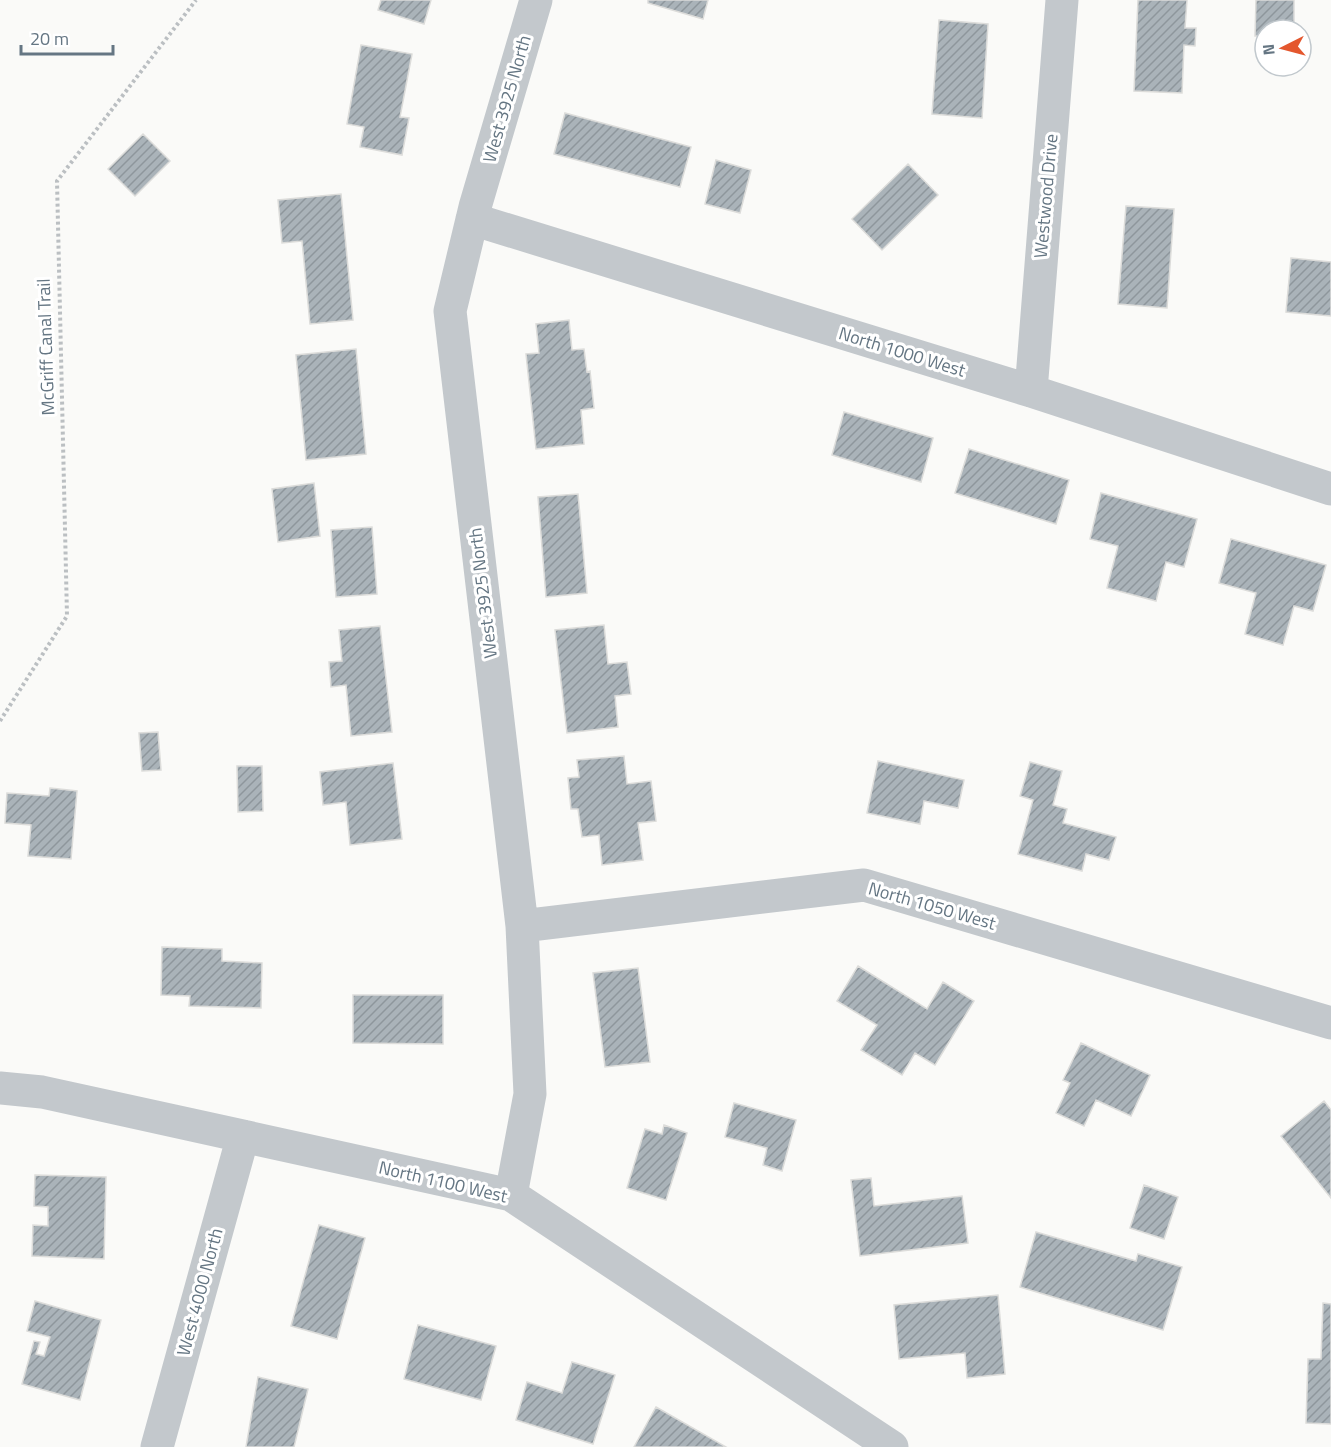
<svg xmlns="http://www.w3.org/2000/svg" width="1331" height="1447" font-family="'Titillium Web',sans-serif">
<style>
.building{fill:url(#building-hatch);stroke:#dcdcda;stroke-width:1.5}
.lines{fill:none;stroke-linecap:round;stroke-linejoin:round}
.path{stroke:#bbbfc2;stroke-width:4;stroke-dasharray:3 3;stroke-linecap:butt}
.minor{stroke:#c3c8cc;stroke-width:33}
.labels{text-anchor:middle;stroke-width:6;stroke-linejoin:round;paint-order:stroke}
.street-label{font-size:18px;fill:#657683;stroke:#fff}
</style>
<defs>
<pattern id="building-hatch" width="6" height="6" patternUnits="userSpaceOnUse" patternTransform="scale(1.5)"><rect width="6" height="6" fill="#aab3b9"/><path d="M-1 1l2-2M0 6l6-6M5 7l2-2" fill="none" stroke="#8e969c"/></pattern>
</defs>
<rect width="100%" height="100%" fill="#fafaf8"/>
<path class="building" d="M381,0H431L424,24L378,10Z
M648,0H708L703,19L648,3Z
M1138,0H1187L1185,28H1196L1195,46L1184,45L1182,93L1134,91Z
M1256,0H1294V30H1265V36H1255Z
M939,20L988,24L982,118L932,114Z
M361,45L412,54L400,117L409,118L402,155L360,147L364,127L347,124Z
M565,113L691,147L680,187L554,154Z
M143,134L170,161L135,196L108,169Z
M716,160L751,170L740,213L705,204Z
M908,164L938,195L882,250L852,219Z
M341,194L353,320L310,324L302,241L282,243L278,200Z
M1126,206L1174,209L1167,308L1118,304Z
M1291,258L1331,262V316L1286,312Z
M569,320L572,350L584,349L587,372L590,371L594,408L581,410L584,444L536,449L526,354L539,353L536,324Z
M356,349L366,454L306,460L296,355Z
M844,412L933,438L921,482L832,455Z
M969,449L1069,480L1056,524L955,493Z
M314,483L320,536L278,542L272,489Z
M1101,493L1197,519L1184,567L1166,562L1156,601L1107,588L1118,546L1090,539Z
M578,494L587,593L546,597L538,497Z
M372,527L377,594L336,597L331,530Z
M1231,539L1326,565L1313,611L1294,606L1283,645L1245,634L1256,593L1219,583Z
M604,625L608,664L627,662L631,694L615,696L618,727L567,733L555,630Z
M380,626L392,732L351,736L346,685L331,687L329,662L342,661L339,630Z
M158,732L161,770L142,771L139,733Z
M624,756L627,784L651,781L656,821L638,823L643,860L602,865L599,835L582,837L578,809H571L568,778L579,777L577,760Z
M878,761L964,780L958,808L924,801L920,824L867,813Z
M1030,762L1062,771L1053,805L1067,809L1063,823L1116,837L1109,860L1086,854L1082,871L1018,854L1033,800L1020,796Z
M393,763L402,839L350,845L346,802L323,805L320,772Z
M237,766H262L263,811L238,812Z
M50,788L77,791L71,859L28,856L31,825L5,823L7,793L49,796Z
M162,947L222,949V961L262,963L261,1008L189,1006L190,996L161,995Z
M858,966L927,1009L943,982L974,1001L935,1065L915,1053L902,1075L861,1050L877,1025L837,1001Z
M638,968L650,1062L605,1067L593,973Z
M353,995H443V1044L353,1043Z
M1081,1043L1150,1075L1131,1116L1096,1100L1084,1126L1056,1113L1070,1083L1063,1080Z
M1324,1101L1331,1110V1198L1281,1136Z
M734,1103L796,1120L782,1171L763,1165L767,1148L725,1137Z
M664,1125L687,1133L666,1200L627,1188L645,1129L662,1134Z
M35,1175L106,1177L104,1259L32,1256L33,1225L48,1226V1207L34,1206Z
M871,1178L874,1206L962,1196L968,1243L860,1256L851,1180Z
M1144,1185L1178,1197L1164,1239L1130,1228Z
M319,1225L365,1238L337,1339L291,1326Z
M1036,1232L1136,1261L1138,1254L1182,1267L1163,1330L1020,1287Z
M998,1295L1005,1374L967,1378L965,1353L899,1359L894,1305Z
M35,1301L101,1320L80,1400L22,1384L34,1341L40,1342L36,1354L44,1356L50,1337L27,1331Z
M1323,1303L1331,1304V1424L1306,1423L1308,1359H1321Z
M418,1325L496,1346L481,1400L404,1379Z
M572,1362L615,1375L593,1444L516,1420L527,1382L562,1393Z
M258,1377L308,1389L294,1447H246Z
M656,1407L726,1447H634Z"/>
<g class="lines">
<path class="path" d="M0,721L67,616L57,181L196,0"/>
<path class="minor" d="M472,219L1031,391L1331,489
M1031,391L1062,0
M522,926L864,885L1331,1023
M0,1088L42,1092L511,1195L892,1447
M511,1195L530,1094L522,926L450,311L475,207L536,0
M157,1447L243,1136"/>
</g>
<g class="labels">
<g class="street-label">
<text transform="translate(507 99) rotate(-74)" y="6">West 3925 North</text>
<text transform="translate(1046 196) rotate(-85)" y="6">Westwood Drive</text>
<text transform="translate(46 347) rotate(-92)" y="6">McGriff Canal Trail</text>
<text transform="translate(902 352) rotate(17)" y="6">North 1000 West</text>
<text transform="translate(483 593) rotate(-97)" y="6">West 3925 North</text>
<text transform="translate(932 906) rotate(16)" y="6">North 1050 West</text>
<text transform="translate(443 1182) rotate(13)" y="6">North 1100 West</text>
<text transform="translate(200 1292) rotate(-75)" y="6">West 4000 North</text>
</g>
</g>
<g transform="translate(1283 48) rotate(264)"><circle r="28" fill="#ffffff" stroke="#c1c8cd" stroke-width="1.5"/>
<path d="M0-4.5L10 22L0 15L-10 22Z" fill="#e4572e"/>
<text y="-9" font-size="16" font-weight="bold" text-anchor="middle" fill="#657683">N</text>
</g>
<path d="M21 45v9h92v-9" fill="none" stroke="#657683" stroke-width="3"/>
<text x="30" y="45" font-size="18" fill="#657683" stroke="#ffffff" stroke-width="4.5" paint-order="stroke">20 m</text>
</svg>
